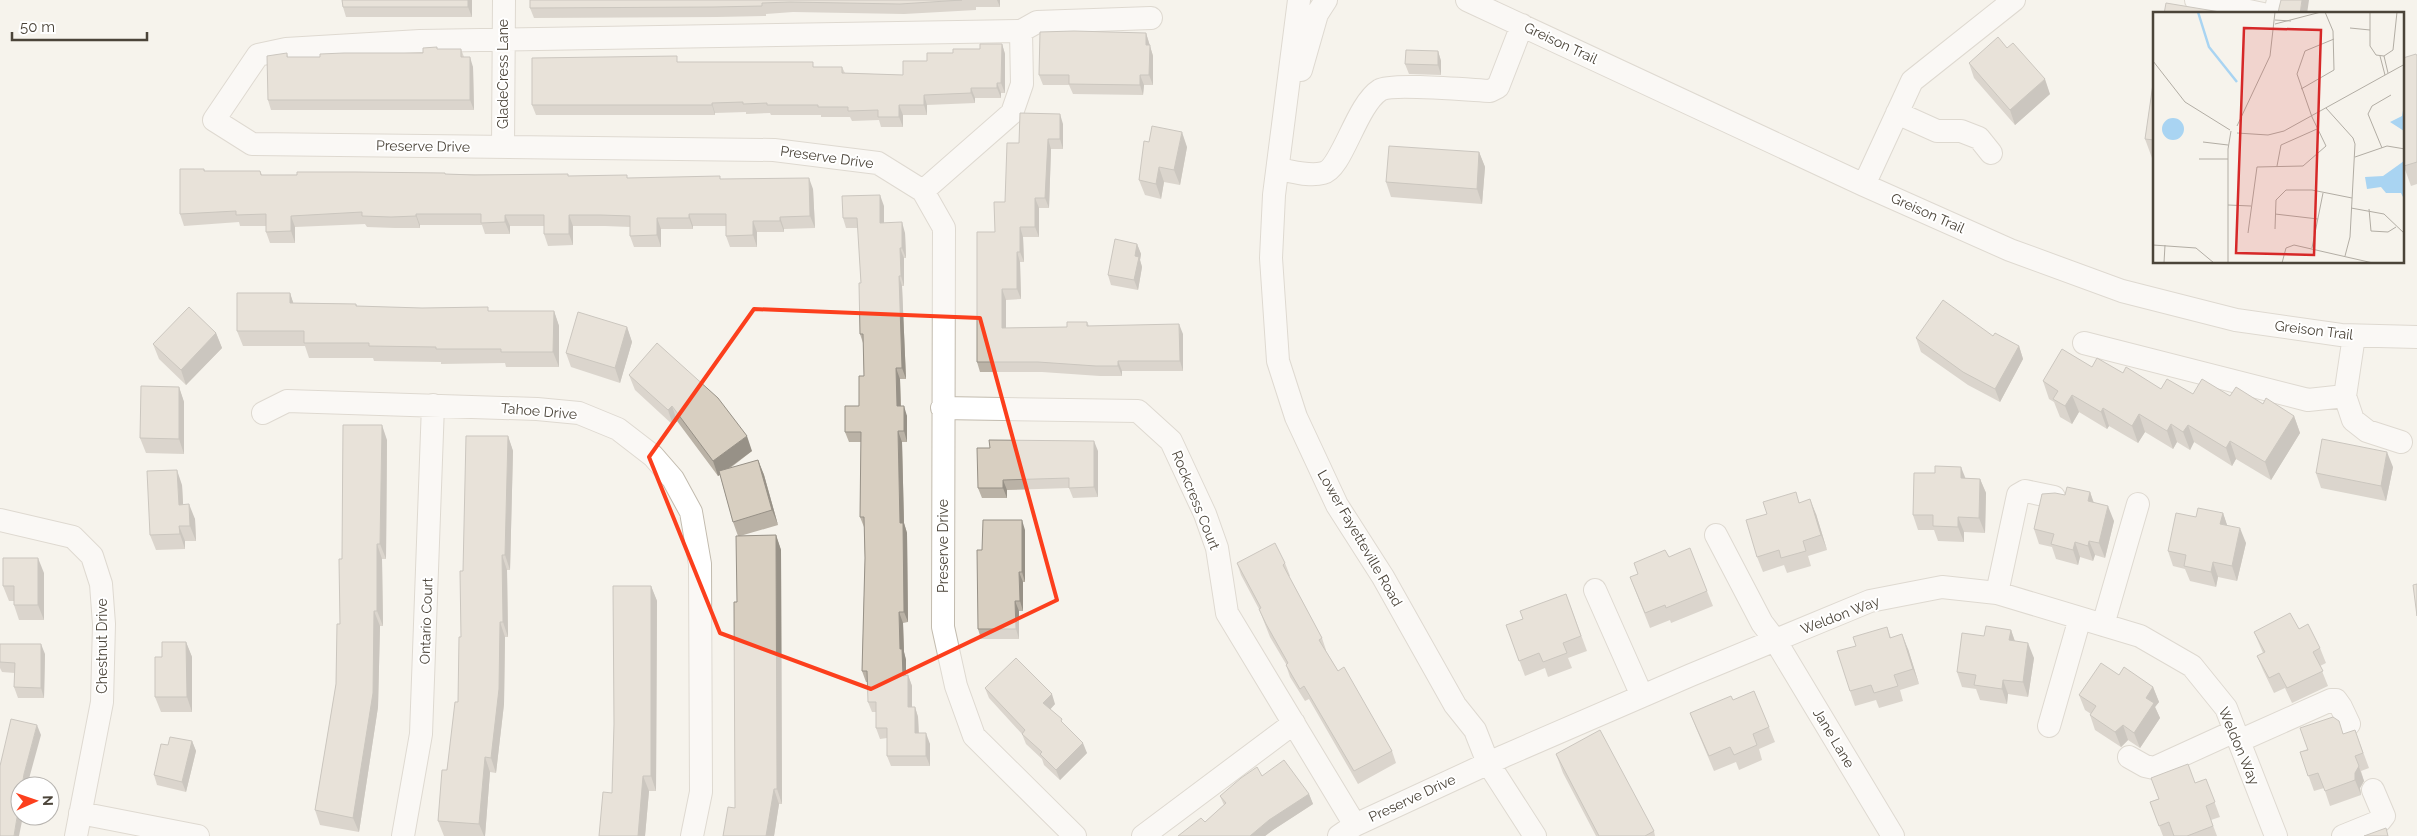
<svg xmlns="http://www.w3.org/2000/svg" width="2417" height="836" font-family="Raleway,sans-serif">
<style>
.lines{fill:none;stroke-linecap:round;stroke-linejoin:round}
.minor-casing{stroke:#c2bbae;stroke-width:24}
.minor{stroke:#fff;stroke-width:22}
.wall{fill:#bab2a6}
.shaded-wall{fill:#979187}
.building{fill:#d8cfc1;stroke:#979187}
.marked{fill:none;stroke:#fc3f1d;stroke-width:4;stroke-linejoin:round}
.labels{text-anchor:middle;stroke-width:4;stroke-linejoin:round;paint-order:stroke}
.street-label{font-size:14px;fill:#4b4439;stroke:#fff}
.inset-river{fill:none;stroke:#a9d4f2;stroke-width:2.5}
.inset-road{fill:none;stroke:#b2ada4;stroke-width:1}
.view{fill:#d62828;fill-opacity:0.15;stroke:#d62828;stroke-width:2.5}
.inset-edge{fill:none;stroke:#4b4439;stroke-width:2.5}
</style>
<rect width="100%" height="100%" fill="#f6f3ec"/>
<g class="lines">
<g class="minor-casing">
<path id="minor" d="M1299,0L1274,195L1271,258L1278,361L1296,417L1337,505L1383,577L1455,705L1475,730L1488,763L1535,836
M1467,0L1864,185L2010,250L2122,291L2236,320L2341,335L2417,337
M2196,0L2263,14
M2275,14L2278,0
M1301,70L1317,14L1326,0
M1897,113L1937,131H1961L1979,138L1991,153
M503,147L504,0
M1278,169C1292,171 1309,177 1323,173C1342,169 1356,105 1380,90C1392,83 1470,90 1490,91L1498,87L1522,25
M1864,185L1912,81L2014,0
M923,191L1012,113L1022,84L1021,31
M2084,343L2308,400L2345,396L2354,336
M2345,396L2353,420L2367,431L2401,442
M942,408L1138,411L1171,441L1205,514L1217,548L1227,613L1355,825
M263,413L287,401L537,409L579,413L618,429L653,456L673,479L691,512L700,564L701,792L692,836
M0,520L73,537L92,556L101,584L104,624L102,702L76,836
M1716,535L1762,623L1775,640L1893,836
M1595,590L1642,696
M1997,593L2018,495L2025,491L2054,497
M2103,625L2138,504
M2049,726L2080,618
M2239,741L2331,700H2336L2341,707L2349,724
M2129,757L2145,766L2154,768L2235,731
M80,813L198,836
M403,836L421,734L433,405
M1075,836L974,736L956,686L943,627L944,228L923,191L878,163L774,150L252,144L214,120L258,55L286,49L420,41L1021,31L1037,22L1151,18
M1143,836L1294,723
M1339,836L1355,825L1504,756L1691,675L1870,601L1942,587L1997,593L2140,636L2192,666L2226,708L2276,836
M2343,836L2380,821L2384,816L2373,790"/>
</g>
<use href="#minor" class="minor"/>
</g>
<path class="wall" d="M342,0H472V17H346L343,7Z
M530,0H1005H1000V7H976V10L904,14L793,12L766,14V16L717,17L534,18L530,8Z
M1146,33L1153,56V85H1144L1143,95L1073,94L1069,85H1043L1039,75Z
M1002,44L1005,54V93H1001V98H975V103L927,105V115H903V127H881L879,120L852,121L850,117H821V115H771L770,113L746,114V112L715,113V115H536L532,105L679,62L815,67H842L845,73L903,75L927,61L953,53L980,49Z
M438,49H461L464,57L473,67L474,110H271L268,100L287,53L288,57H320L423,53Z
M1438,51L1441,61V75L1409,74L1405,64Z
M2417,56V184L2411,186L2403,164Z
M1969,63L2050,94L2015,125L1974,78Z
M2154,77V159L2152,158L2145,139Z
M1063,124V149H1051L1049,208H1039V237H1023L1024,262H1020L1021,299L1006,300V328L1067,327L1087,322L1089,326L1183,334V371H1122V376H1100L1042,372H980L977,362L995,232L1005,202L1019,143Z
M1149,142L1187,147L1180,185L1164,182L1161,199L1145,195L1139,180Z
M1479,152L1485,167L1482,204L1391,197L1386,182Z
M204,169L205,171H260L262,175L445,174L569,176L628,178L721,179L813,189L815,228L784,229V232H757V247H730L726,236V226H693V229H661V247H634L630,236V227L605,226H573V245L548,246L544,234V226H510V234H485L482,225H420V228H395L367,227L365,224L295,227V243H270L266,232V226H240L239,222L184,226L180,214Z
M884,206V223L905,233L906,258H904V286H902L906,379H900L901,406L907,416V442H902L904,523L907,533L908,622L903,623L904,652L906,660V676L908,675L912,686V707H915L918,717L919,733L930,744V766H891L887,756V738L880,739L876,728V712H872L868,702V682H866L862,671L865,558L864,527L860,517L861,442H849L845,432L859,406L864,376L863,343L860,334L861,283L858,228H846L843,218Z
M1137,244L1141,254L1140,260L1142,267L1138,290L1111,285L1108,275Z
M290,293L293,303L356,304L357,306L489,311H554L559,326V367H506L505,363L441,364V362L374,361L373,358H309L305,346H243L237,331Z
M627,327L632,342L620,383L571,367L566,353Z
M216,333L222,348L186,385L159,359L153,344Z
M1993,336L2019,346L2023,359L2000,402L1968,385L1921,352L1916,338Z
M2092,367L2123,373L2161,389L2193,394L2230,396L2263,404L2294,416L2300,433L2271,480L2236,459L2232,466L2194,442L2190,450L2177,442L2173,449L2145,432L2138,443L2109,426L2107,429L2079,412L2072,424L2060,417L2054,402L2049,399L2043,381Z
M629,375L752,451L729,469L758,460L764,475L778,525L740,536L776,535L781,550L782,804H779L774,836H723L735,808L738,536L733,522L720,475L718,476L677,421L673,425L635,390Z
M179,387L184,402V454L146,453L140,438Z
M508,436L513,451L510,570H507L508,637H505L504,704L496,773L490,772L485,836H444L438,821L458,702L461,637Z
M387,440L386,559H382L383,626H380L378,707L359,832L320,825L315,810L336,684L340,624L342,559Z
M1098,451V497L1073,498L1069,488L1007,490V498H982L978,488Z
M2393,467L2386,501L2321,488L2316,473Z
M1965,478L1980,479L1986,493L1985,533L1964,532V542L1938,541L1934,530H1918L1913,515Z
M182,485L183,505L195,519L196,541H185V549L156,550L150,535Z
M2090,492L2094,503L2114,521L2105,558L2095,555L2093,561L2080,557L2078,565L2056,559L2052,547L2039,544L2034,529L2065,495Z
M1799,502L1816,514L1827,550L1808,556L1811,566L1787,573L1784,565L1763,572L1757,557L1767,514Z
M2223,513L2227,525L2246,543L2237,581L2218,577L2216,587L2190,581L2185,569L2173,566L2168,551L2196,517Z
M1025,530V582H1023V611H1019V639H981L978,629L982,550Z
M1669,557L1707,591L1713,606L1671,623L1670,620L1650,628L1630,577L1638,574L1634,563Z
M1237,563H1285L1290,576H1289L1322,638L1326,650V651L1338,671L1392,751L1396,763L1358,784L1309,699L1305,701L1290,677L1286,665V664L1270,637L1259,609L1241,575Z
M44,573V620H19L14,605V601H9L3,586Z
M651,586L657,601L656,791H649L645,836H599L612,793Z
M1566,594L1587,651L1568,658L1572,668L1548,677L1545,668L1525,676L1506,625L1523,619Z
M1887,627L1891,638L1908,649L1919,684L1900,690L1903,701L1879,708L1876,700L1855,706L1850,691L1856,646Z
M2299,629L2320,648L2326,663L2320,666L2328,686L2292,703L2285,688L2274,693L2263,670L2257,656L2263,653L2254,632Z
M2011,630L2015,641L2034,658L2028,697L2008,694L2007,704L1980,700L1976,689L1962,687L1957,672L1984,636Z
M186,642L192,657V712H161L155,697L162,657Z
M0,644L45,654L44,698H18L14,687L15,673L2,672L0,668Z
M2119,675L2153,687L2159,702L2155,707L2160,718L2140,748L2128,740L2121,747L2095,730L2090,715L2091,714L2085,710L2079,695Z
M985,688L1055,704L1050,709L1064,724L1087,753L1060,780L1044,765L1042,759L1026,744L1022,734L989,698Z
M1733,700L1769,727L1775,742L1759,749L1762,760L1739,770L1736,762L1714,771L1696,728L1690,713Z
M2355,730L2369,768L2361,771L2364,781L2360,788L2361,795L2330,806L2324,788L2314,791L2300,752Z
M192,741L196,751L186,792L157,785L154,775L168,745Z
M1556,754L1654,831L1655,836H1596L1563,773Z
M1262,776L1309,794L1313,804L1273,830L1265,836H1178L1205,822L1224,805L1220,796Z
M2206,779L2220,817L2211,820L2217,836H2163L2150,802Z"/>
<path class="shaded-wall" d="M468,0H472V17L468,7Z
M997,0H1000V7Z
M2302,0H2309L2307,14H2300Z
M1146,33L1153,56V85L1149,75L1146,45Z
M1002,44L1005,54V93L1001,83Z
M1438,51L1441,61V75L1438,65Z
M470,57L473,67L474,110L470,100Z
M1140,75L1144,85L1143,95L1140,85Z
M2045,79L2050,94L2015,125L2010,110Z
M997,83L1001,93V98L997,88Z
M971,88L975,98V103L971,93Z
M924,95L927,105V115L924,105Z
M712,103L715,113V115L712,105Z
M899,105L903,115V127L899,117Z
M1060,114L1063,124V149L1060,139Z
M1182,132L1187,147L1180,185L1174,170Z
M1048,139L1051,149L1049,208L1045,198Z
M1479,152L1485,167L1482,204L1477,189Z
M1159,167L1164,182L1161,199L1156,184Z
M809,178L813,189L815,228L810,216Z
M880,195L884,206V233L880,223Z
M1035,198L1039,208V237L1035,227Z
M416,214L420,225V228L416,216Z
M689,214L693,226V229L689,218Z
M505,215L510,226V234L505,222Z
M569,215L573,226V245L569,234Z
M291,216L295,227V243L291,231Z
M780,217L784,229V232L780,221Z
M657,218L661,229V247L657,235Z
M753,221L757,232V247L753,235Z
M902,222L905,233L906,258L902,248Z
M1020,227L1023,237L1024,262L1020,252Z
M1137,244L1141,254L1140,260L1142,267L1138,290L1134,280L1135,256Z
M900,248L904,258V286L901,276Z
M1017,252L1020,262L1021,299L1017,289Z
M899,276L902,286L906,379L902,368Z
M1002,289L1006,300V338L1002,328Z
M290,293L295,308L290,303Z
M554,311L559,326V367L553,352Z
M1179,324L1183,334V371L1180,361Z
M627,327L632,342L620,383L615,368Z
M216,333L222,348L186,385L181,370Z
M2019,346L2023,359L2000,402L1995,389Z
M1118,361L1122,371V376L1118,366Z
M896,368L900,379L901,416L897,406Z
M179,387L184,402V454L179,439Z
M2072,395L2079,412L2072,424L2065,406Z
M672,406L677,421L673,425L668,410Z
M904,406L907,416V442L904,431Z
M2103,408L2109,426L2107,429L2101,412Z
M2139,414L2145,432L2138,443L2132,426Z
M2294,416L2300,433L2271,480L2265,462Z
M2171,424L2177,442L2173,449L2167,431Z
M382,425L387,440L386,559L380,544Z
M2188,425L2194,442L2190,450L2183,432Z
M898,431L902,442L904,523L907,533L908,622L904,612L900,523Z
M508,436L513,451L510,570L505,555Z
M747,436L752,451L718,476L713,461Z
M1094,441L1098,451V497L1094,487Z
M2230,441L2236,459L2232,466L2226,448Z
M2387,452L2393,467L2386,501L2381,486Z
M758,460L764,475L778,525L772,510Z
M1961,467L1967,482L1961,478Z
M177,470L182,485L184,520L179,505Z
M1980,479L1986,493L1985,533L1979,518Z
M1003,480L1007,490V498L1003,488Z
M2090,492L2095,507L2088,501Z
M1810,499L1816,514L1827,550L1821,535Z
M189,504L195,519L196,541L190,526Z
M2108,506L2114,521L2105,558L2099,543Z
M2223,513L2228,528L2220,524Z
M1958,517L1964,532V542L1958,527Z
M1022,520L1025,530V582L1022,572Z
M179,526L185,541V549L180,534Z
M2240,528L2246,543L2237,581L2232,566Z
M776,535L781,550L782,804L777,789Z
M2089,541L2095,555L2093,561L2088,546Z
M2075,542L2080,557L2078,565L2073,550Z
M377,544L382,559L383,626L377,611Z
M502,555L507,570L508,637L503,622Z
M38,558L44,573V620L38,605Z
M2213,562L2218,577L2216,587L2211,572Z
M1019,572L1023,582V611L1020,601Z
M651,586L657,601L656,791L651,776Z
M1015,601L1019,611V639L1016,629Z
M374,611L380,626L378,707L359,832L353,818Z
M899,612L903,623L904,652L906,660V686L903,676L900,649Z
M500,622L505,637L504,704L496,773L491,758Z
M2011,630L2016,645L2009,640Z
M1902,634L1908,649L1919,684L1913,669Z
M186,642L192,657V712L187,697Z
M2028,643L2034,658L2028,697L2023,682Z
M41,644L45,654L44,698L41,688Z
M908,675L912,686V718L908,707Z
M2003,680L2008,694L2007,704L2002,689Z
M2153,687L2159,702L2155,707L2160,718L2140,748L2134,733L2146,698Z
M1052,694L1055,704L1047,713L1043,703Z
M915,707L918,717L919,744L915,733Z
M37,725L41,735L27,786H22L24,774Z
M2123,725L2128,740L2121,747L2115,732Z
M926,733L930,744V766L926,756Z
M192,741L196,751L186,792L182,782Z
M1083,743L1087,753L1060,780L1056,770Z
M2355,756L2364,781L2360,788L2361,795L2355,780Z
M485,757L490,772L485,836H484L479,824Z
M643,776L649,791L645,836H638Z
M774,789L779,804L774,836H766Z
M1309,794L1313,804L1273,830L1265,836H1250L1269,820Z
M20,799V816H23L19,836H14Z"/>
<path class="building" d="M342,0H468V7H343Z
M530,0H962L900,4L790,2L762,3V6L713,7L530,8Z
M2281,0H2302L2300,14H2278L2279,8Z
M2166,3L2220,12L2219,14H2164Z
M1074,31L1146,33V45H1150L1149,75H1140V85L1069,84V75H1039L1040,32Z
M1998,37L2007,48L2013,43L2045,79L2010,110L1969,63Z
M980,44H1002L1001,83H997V88H971V93L924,95V105H899V117H878V110L848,111V107H818V105H767V103L743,104V102L712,103V105H532V58L677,56V62H813V67H842V73L903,75V61H927V53H953V49H980Z
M437,47V49H461V57H470V100H268L267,56L287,53V57H320V54L344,53H423V48Z
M1406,50L1438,51V65L1405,64Z
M2416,54L2417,56V162L2404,166L2403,163V58Z
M2154,77V140L2145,139Z
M1020,113L1060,114V139H1048L1045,198H1035V227H1020V252H1017V289H1002V328L1067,327V322H1087V326L1179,324L1180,361H1118V366H1096L1038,362H977V232H995L994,202H1005L1007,143H1019Z
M1152,126L1182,132L1174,170L1159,167L1156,184L1139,180L1144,141L1149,142Z
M1389,146L1479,152L1477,189L1386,182Z
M180,169H204V171H260L261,175H297V172H356L445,173V174L474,175L568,174V176L627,175V178L720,176V179L809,178L810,216L780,217V221H753V235L726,236V214H689V218H657V235L630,236V216L601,215H569V234H544V215H505V222L481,223V214H416V216L391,217L362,216V212L291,216V231L266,232V214L236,215V211L180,214Z
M880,195V223L902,222V248H900L901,276H899L902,368H896L897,406H904V431H898L900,523H903L904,612H899L900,649H902L903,676L908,675V707H915V733H926V756H887V728H876V702H868L867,671H862L865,558L864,517H860L861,432H845V406H859V376H864L863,334H860L859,283H861L857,218H843L842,196Z
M1115,239L1137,244L1135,256L1139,257L1134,280L1108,275Z
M237,293H290V303L356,304V306L422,308L488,307V311H554L553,352H501V349H436V347L369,346V343H304V331H237Z
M1943,300L1993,336L1995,333L2019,346L1995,389L1963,372L1916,338Z
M189,307L216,333L181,370L153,344Z
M578,312L627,327L615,368L566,353Z
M657,343L718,398L747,436L713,461L672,406L668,410L629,375Z
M2062,349L2092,367L2097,358L2123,373L2126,367L2161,389L2167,379L2193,394L2202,379L2230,396L2236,387L2263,404L2266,398L2294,416L2265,462L2230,441L2226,448L2188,425L2183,432L2171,424L2167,431L2139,414L2132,426L2103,408L2101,412L2072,395L2065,406L2053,399L2058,391L2043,381Z
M141,386L179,387V439L140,438Z
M343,425H382L380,544H377V611H374L373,693L353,818L315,810L336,684L337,624H340L339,559H342Z
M466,436H508L505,555H502L503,622H500L499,689L491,758L485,757L479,824L438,821L442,770H447L455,702H458L459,637H461L460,571H463Z
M2322,439L2387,452L2381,486L2316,473Z
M989,440L1094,441V487L1069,488V478L1003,480V488H978L977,448H990Z
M758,460L772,510L733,522L719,471Z
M1935,466L1961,467V478L1980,479L1979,518L1958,517V527L1933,526V515H1913L1914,473H1935Z
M177,470L179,505L189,504L190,526H179L180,534L150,535L147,471Z
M2067,487L2090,492L2088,501L2108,506L2099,543L2089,541L2088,546L2075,542L2073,550L2051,544L2054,534L2034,529L2042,494L2055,493L2065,495Z
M1796,492L1799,503L1810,499L1821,535L1803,541L1806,551L1781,558L1779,550L1757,557L1746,520L1767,514L1763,502Z
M2198,508L2223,513L2220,524L2240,528L2232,566L2213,562L2211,572L2184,566L2186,555L2168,551L2176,513L2196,517Z
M983,520H1022V572H1019L1020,601H1015L1016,629H978L977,550H982Z
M776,535L777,789H774L766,836H723L728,807L735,808L734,602H737L736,536Z
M1275,543L1285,563L1283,565L1322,638L1319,640L1338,671L1344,667L1392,751L1354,771L1304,686L1300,689L1286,665L1288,663L1266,624L1259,609L1261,608L1237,563Z
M1690,548L1707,591L1666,608L1665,605L1645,613L1630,577L1638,574L1634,563L1665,550L1669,557Z
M3,558H38V605H14V586H3Z
M2417,584V616L2413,585Z
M613,586H651V776H643L638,836H599L603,792L612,793L614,724Z
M1566,594L1581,636L1563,643L1567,653L1543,662L1539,653L1519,661L1506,625L1523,619L1520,611Z
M2290,613L2299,629L2308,624L2320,648L2313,652L2323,671L2287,688L2279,673L2269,678L2257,656L2265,652L2254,632Z
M1986,626L2011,630L2009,640L2028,643L2023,682L2003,680L2002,689L1974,685L1976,675L1957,672L1962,633L1984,636Z
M1887,627L1890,638L1902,634L1913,669L1894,675L1898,686L1874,693L1871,685L1850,691L1837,651L1856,646L1853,637Z
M162,642H186L187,697H155V657H162Z
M0,644H41V688L14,687L15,663L0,662Z
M1016,658L1052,694L1043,703L1062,719L1061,721L1083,743L1056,770L1040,754L1042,752L1022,734L1025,730L985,688Z
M2101,663L2119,675L2124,667L2153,687L2146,698L2154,703L2134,733L2123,725L2115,732L2090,715L2096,706L2079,695Z
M1754,691L1769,727L1753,734L1757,745L1734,755L1730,747L1709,756L1690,713L1731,696L1733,700Z
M2333,717L2339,721L2343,734L2355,730L2363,753L2355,756L2359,766L2355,773V780L2325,791L2318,773L2308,776L2300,752L2308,750L2300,728Z
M11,719L37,725L24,774L22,786H20V799L14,836H0V766Z
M1600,730L1654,831L1645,836H1599L1556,754Z
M170,737L192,741L182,782L154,775L161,744L168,745Z
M1284,760L1309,794L1269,820L1250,836H1178L1201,818L1205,822L1226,803L1220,796L1241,778L1257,767L1262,776Z
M2188,764L2195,783L2206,779L2215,802L2206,806L2213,826L2187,836H2174L2169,822L2159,826L2150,802L2159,799L2151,778Z
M2386,828L2388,836H2364Z"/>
<path d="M0 0H2417V836H0ZM754,309L980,318L1057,600L871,689L720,633L649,457Z" fill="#f6f3ec" fill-opacity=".55" fill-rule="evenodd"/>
<path class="marked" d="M754,309L980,318L1057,600L871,689L720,633L649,457Z"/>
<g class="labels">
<g class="street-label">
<text transform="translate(1561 43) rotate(25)" y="5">Greison Trail</text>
<text transform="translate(503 74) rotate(-90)" y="5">GladeCress Lane</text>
<text transform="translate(423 146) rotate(1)" y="5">Preserve Drive</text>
<text transform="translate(827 157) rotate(8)" y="5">Preserve Drive</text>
<text transform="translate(1928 213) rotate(24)" y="5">Greison Trail</text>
<text transform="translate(2314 330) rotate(7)" y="5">Greison Trail</text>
<text transform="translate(539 411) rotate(5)" y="5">Tahoe Drive</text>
<text transform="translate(1196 500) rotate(68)" y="5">Rockcress Court</text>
<text transform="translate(1360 538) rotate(60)" y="5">Lower Fayetteville Road</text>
<text transform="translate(943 546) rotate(-90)" y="5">Preserve Drive</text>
<text transform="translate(1840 615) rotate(-21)" y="5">Weldon Way</text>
<text transform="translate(426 621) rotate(-88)" y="5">Ontario Court</text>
<text transform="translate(102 646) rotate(-90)" y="5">Chestnut Drive</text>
<text transform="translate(1834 738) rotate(59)" y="5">Jane Lane</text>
<text transform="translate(2239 746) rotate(67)" y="5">Weldon Way</text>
<text transform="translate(1412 798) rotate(-25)" y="5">Preserve Drive</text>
</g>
</g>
<g transform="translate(2153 12)">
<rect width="251" height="251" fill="#f6f3ec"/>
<path d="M251,93V119L237,110L249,104ZM9 117a11 11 0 1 1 22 0a11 11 0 1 1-22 0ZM251,149V187L248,181H233L228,175L214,177L212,165L230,164Z" fill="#a9d4f2"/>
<path class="inset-river" d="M45,0L56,35L84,70"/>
<path class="inset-road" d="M217,0V34L223,43L231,44L240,38L244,0M122,8L138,9M122,12L168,0M197,16L217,18M227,44L232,63M231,44L235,61M0,49L32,90L77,118M148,77L181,58L180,19L172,0M173,96L200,126L202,132L197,225L192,244M84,114L117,44L122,0M84,121L115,123L131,119L252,52M50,130L75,133M229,136L215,102L219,94L238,83M202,145L234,134L252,137M46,147H75M124,154L128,133L164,117M75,193L98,194M198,196L231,202L252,222M216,197L218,219L235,220L243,215M122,202L165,207M122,217L123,188L133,178H159L199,186M95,221L104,155L150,154L173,134L159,105L144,62L152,39L181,27M0,233L43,236L61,251M159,236L170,181M11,251L12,233M75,251V137L78,119M129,251L133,236L141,233L220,251"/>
<path class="view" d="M91,16L168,18L161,243L83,241Z"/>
<rect width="251" height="251" class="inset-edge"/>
</g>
<g transform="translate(35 801) rotate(88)"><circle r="24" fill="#ffffff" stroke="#b7b4b0"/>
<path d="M0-4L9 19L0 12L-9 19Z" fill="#fc3f1d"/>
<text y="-8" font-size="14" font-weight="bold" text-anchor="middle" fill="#4b4439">N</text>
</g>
<path d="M12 32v8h135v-8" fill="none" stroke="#4b4439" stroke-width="2.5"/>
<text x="20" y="32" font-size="15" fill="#4b4439" stroke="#ffffff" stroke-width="4" paint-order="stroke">50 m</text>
</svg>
